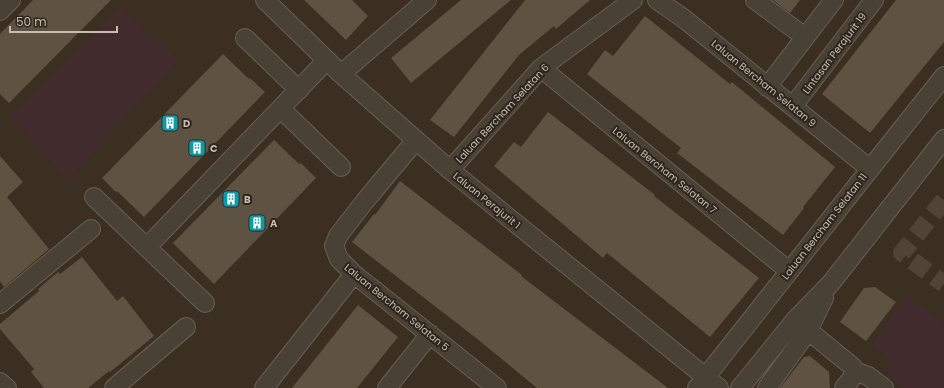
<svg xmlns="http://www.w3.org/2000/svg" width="944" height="388" font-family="Poppins,sans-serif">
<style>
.green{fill:#422b2c}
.building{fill:#5e5342}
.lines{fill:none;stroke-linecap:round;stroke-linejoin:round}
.minor-tunnel{stroke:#4f4436;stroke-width:18;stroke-dasharray:18 9;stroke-linecap:butt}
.minor-casing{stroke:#685f53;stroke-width:20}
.minor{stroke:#4a4135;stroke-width:18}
.labels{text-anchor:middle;stroke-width:4;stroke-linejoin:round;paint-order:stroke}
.street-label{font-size:10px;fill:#c6bdb0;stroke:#2f261b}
.poi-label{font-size:10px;font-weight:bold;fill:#c6bdb0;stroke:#2f261b;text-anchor:start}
</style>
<rect width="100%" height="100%" fill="#3a2f21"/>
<path class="green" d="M121,7L179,60L68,180L10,116Z
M906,296L944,323V388H904L886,374L892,361L871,345Z"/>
<path class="building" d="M33,0H111L9,103L0,94V34Z
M304,0H352L368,16L346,40Z
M461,0H511L411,83L391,58Z
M525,0H590L556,29L554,26L519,55L454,137L430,120Z
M773,0H800L790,13Z
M896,0H944V42L870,133L822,94Z
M645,16L730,84L732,82L835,167L803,207L804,208L783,235L677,153L681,148L587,74L605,50L613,56Z
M223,54L249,79L250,78L265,92L144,217L117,191L116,192L102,178Z
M548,112L655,195L654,196L759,278L710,337L607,253L603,258L494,166L514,142L521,147Z
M274,140L299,164L301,163L316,178L214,284L173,243Z
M0,156L23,182L7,197L49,249L4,287L0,281Z
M400,181L522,275L521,276L668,388H537L476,338L352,242L374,214L375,215Z
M82,257L117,301L123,296L154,336L110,372L109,371L88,388H44L31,372L34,369L0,329V324L39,291L38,289L58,272L60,274Z
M875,287L896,302L866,341L840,322L864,288Z
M358,305L398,337L357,388H292Z
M810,356L829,372L830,388H780L804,357Z"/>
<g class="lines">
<path class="minor-tunnel" d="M944,200L902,253L944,284"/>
<g class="minor-casing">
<path id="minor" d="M265,0L341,74L450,170L719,388
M657,0L683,18L870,169
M755,0L805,37
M0,11L11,0
M245,38L299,90
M541,68L789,271
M341,74L427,0
M767,87L834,0
M793,106L874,0
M281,109L341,167
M416,140L365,201L338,236L334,246L339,259L354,274L497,388
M450,170L541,68L633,0
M94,197L205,303
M147,247L327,60
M0,304L91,229
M799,323L853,367C856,376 849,381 844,388
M854,371L868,376L884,388
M0,382L7,388
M114,388L186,327
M264,388L354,274
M387,388L430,334
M697,388L870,169L944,76
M740,388L795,320L831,283L944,139
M767,388L808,331L824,298"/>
</g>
<use href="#minor" class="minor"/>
</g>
<defs>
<g id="building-square" transform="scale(0.9)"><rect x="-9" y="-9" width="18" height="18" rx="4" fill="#0f9aa8" stroke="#2f261b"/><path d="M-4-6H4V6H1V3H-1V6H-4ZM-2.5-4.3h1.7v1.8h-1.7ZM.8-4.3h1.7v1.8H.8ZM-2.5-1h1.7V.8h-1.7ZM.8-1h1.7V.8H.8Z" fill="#fff"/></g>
</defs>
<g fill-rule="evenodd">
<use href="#building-square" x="170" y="123"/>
<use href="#building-square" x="197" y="148"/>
<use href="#building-square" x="231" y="199"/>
<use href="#building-square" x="257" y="223"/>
</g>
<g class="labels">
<g class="street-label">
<text transform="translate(834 53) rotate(-53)" y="4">Lintasan Perajurit 19</text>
<text transform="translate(764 83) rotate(39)" y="4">Laluan Bercham Selatan 9</text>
<text transform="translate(502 113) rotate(-47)" y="4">Laluan Bercham Selatan 6</text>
<text transform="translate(665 170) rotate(39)" y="4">Laluan Bercham Selatan 7</text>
<text transform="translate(487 200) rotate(39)" y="4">Laluan Perajurit 1</text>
<text transform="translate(824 226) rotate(-52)" y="4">Laluan Bercham Selatan 11</text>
<text transform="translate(397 307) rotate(39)" y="4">Laluan Bercham Selatan 5</text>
</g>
<g class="poi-label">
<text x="183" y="127">D</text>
<text x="210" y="152">C</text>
<text x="244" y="203">B</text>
<text x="270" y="227">A</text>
</g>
</g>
<path d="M10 26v6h107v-6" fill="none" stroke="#c6bdb0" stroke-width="2"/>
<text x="16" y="26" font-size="12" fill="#c6bdb0" stroke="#2f261b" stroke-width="3" paint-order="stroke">50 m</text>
</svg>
